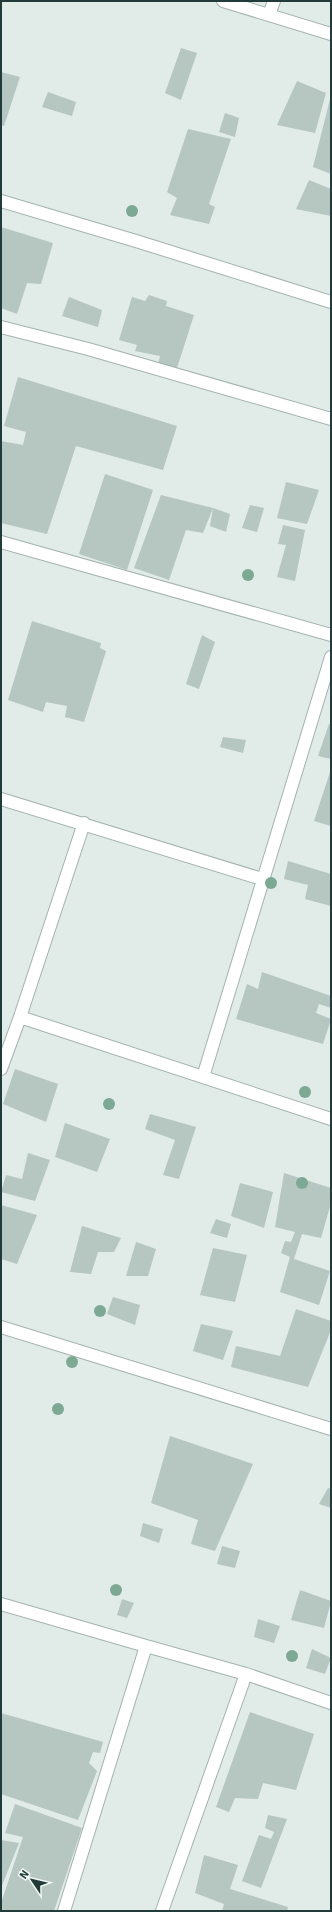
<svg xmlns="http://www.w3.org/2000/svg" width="332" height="1912" font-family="Signika,sans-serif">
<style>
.building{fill:#b6c6c1}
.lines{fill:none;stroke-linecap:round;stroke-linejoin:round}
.street-casing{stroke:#a4b3b0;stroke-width:14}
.street{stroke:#fff;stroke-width:12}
.tree{fill:#7da894}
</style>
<rect width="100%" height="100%" fill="#e1ebe8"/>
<path class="building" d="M181,48L197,53L181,100L165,93Z
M1,72L20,77L4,126L1,125Z
M297,81L326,93L315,133L277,125Z
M48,92L76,102L72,116L42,107Z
M330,99H331V174L313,167Z
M225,113L239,118L235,137L219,132Z
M188,129L231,139L209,204L215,207L209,224L170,215L177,198L167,192Z
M309,180L331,189V216L296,209Z
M1,227L53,243L41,284L27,283L17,314L1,308Z
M149,295L167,301L166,306L194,315L177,368L158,364L160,356L135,351L137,345L119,340L132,297L145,301Z
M69,297L102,310L98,327L62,316Z
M18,377L177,426L163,470L76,446L47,534L1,523V441L23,445L26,432L4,426Z
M105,474L153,490L127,570L79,554Z
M286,482L319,490L307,524L277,518Z
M161,495L213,508L203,533L186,530L169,580L134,568Z
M250,505L264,508L257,532L242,528Z
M213,508L230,514L226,532L210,526Z
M283,525L305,530L295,581L277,577L286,545L278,544Z
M32,621L101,643L100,648L106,651L84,722L65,717L67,706L46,702L43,712L8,700Z
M202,635L215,642L199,689L186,684Z
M329,724H331V759L318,756Z
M223,737L246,740L243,753L220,747Z
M331,769V826L314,821Z
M288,861L331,874V906L305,899L308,885L284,879Z
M262,972L331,996V1008L319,1004L316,1013L331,1019L323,1044L236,1019L247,984L258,989Z
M15,1069L58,1084L46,1122L3,1104Z
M150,1114L196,1127L179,1179L163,1175L175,1140L145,1129Z
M65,1123L110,1139L97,1172L55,1157Z
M28,1153L50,1160L35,1201L1,1192L6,1175L22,1179Z
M284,1173L331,1188V1203L321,1238L302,1234L294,1259L330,1271L319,1305L280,1292L290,1257L281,1253L285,1241L291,1242L295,1232L275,1227Z
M240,1183L273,1192L264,1228L231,1216Z
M1,1205L37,1215L17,1264L1,1259Z
M216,1219L231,1224L227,1238L210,1233Z
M82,1226L121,1238L114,1252H98L91,1274L70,1272Z
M136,1242L156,1249L148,1276H126Z
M213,1248L247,1255L235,1302L200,1295Z
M113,1297L140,1305L135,1325L107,1314Z
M296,1309L331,1321V1330L308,1387L231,1367L236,1346L280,1356Z
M201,1324L233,1331L223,1360L193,1351Z
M170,1436L253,1464L215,1551L191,1544L198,1520L151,1503Z
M328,1488L331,1489V1508L319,1504Z
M143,1523L163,1529L159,1543L140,1536Z
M222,1546L240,1551L235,1568L217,1564Z
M300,1590L331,1601L324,1628L291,1620Z
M122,1599L134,1603L127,1618L117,1615Z
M258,1619L280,1626L274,1643L254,1637Z
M312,1649L331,1658L325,1674L306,1668Z
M250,1712L314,1734L296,1790L263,1783L258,1799L235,1798L229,1812L216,1807Z
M1,1713L103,1742L100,1753L93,1752L89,1763L97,1771L78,1820L1,1794Z
M15,1804L82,1828L54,1911H1V1903L23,1837L5,1833Z
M268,1815L287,1819L261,1888L242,1881L259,1835L271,1839L274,1832L265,1828Z
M1,1840L19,1843L1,1888Z
M204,1855L238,1865L230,1889L288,1907L287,1911H222L224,1904L195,1893Z"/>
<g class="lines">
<g class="street-casing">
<path id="street" d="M223,1L331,34
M269,15L274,1
M1,201L136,241L331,302
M1,327L88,349L331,419
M1,542L331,635
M1,799L262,879
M20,1017L331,1119
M1,1069L20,1017L84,823
M203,1077L331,657
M1,1327L331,1429
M1,1604L146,1646L246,1674L331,1703
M64,1911L146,1646
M162,1911L246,1674"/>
</g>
<use href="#street" class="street"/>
</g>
<g class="tree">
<circle cx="132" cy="211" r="6"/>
<circle cx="248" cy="575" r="6"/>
<circle cx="271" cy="883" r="6"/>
<circle cx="305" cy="1092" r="6"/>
<circle cx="109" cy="1104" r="6"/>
<circle cx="302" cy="1183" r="6"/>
<circle cx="100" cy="1311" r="6"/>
<circle cx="72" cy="1362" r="6"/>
<circle cx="58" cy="1409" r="6"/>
<circle cx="116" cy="1590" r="6"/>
<circle cx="292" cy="1656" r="6"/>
</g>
<rect width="332" height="1912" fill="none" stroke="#213c38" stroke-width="4"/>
<g transform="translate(32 1880) rotate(305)" stroke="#f1f8f5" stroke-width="3" paint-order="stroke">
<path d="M0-3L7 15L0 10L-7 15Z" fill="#213c38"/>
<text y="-6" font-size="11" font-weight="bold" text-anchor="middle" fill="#213c38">N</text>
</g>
</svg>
